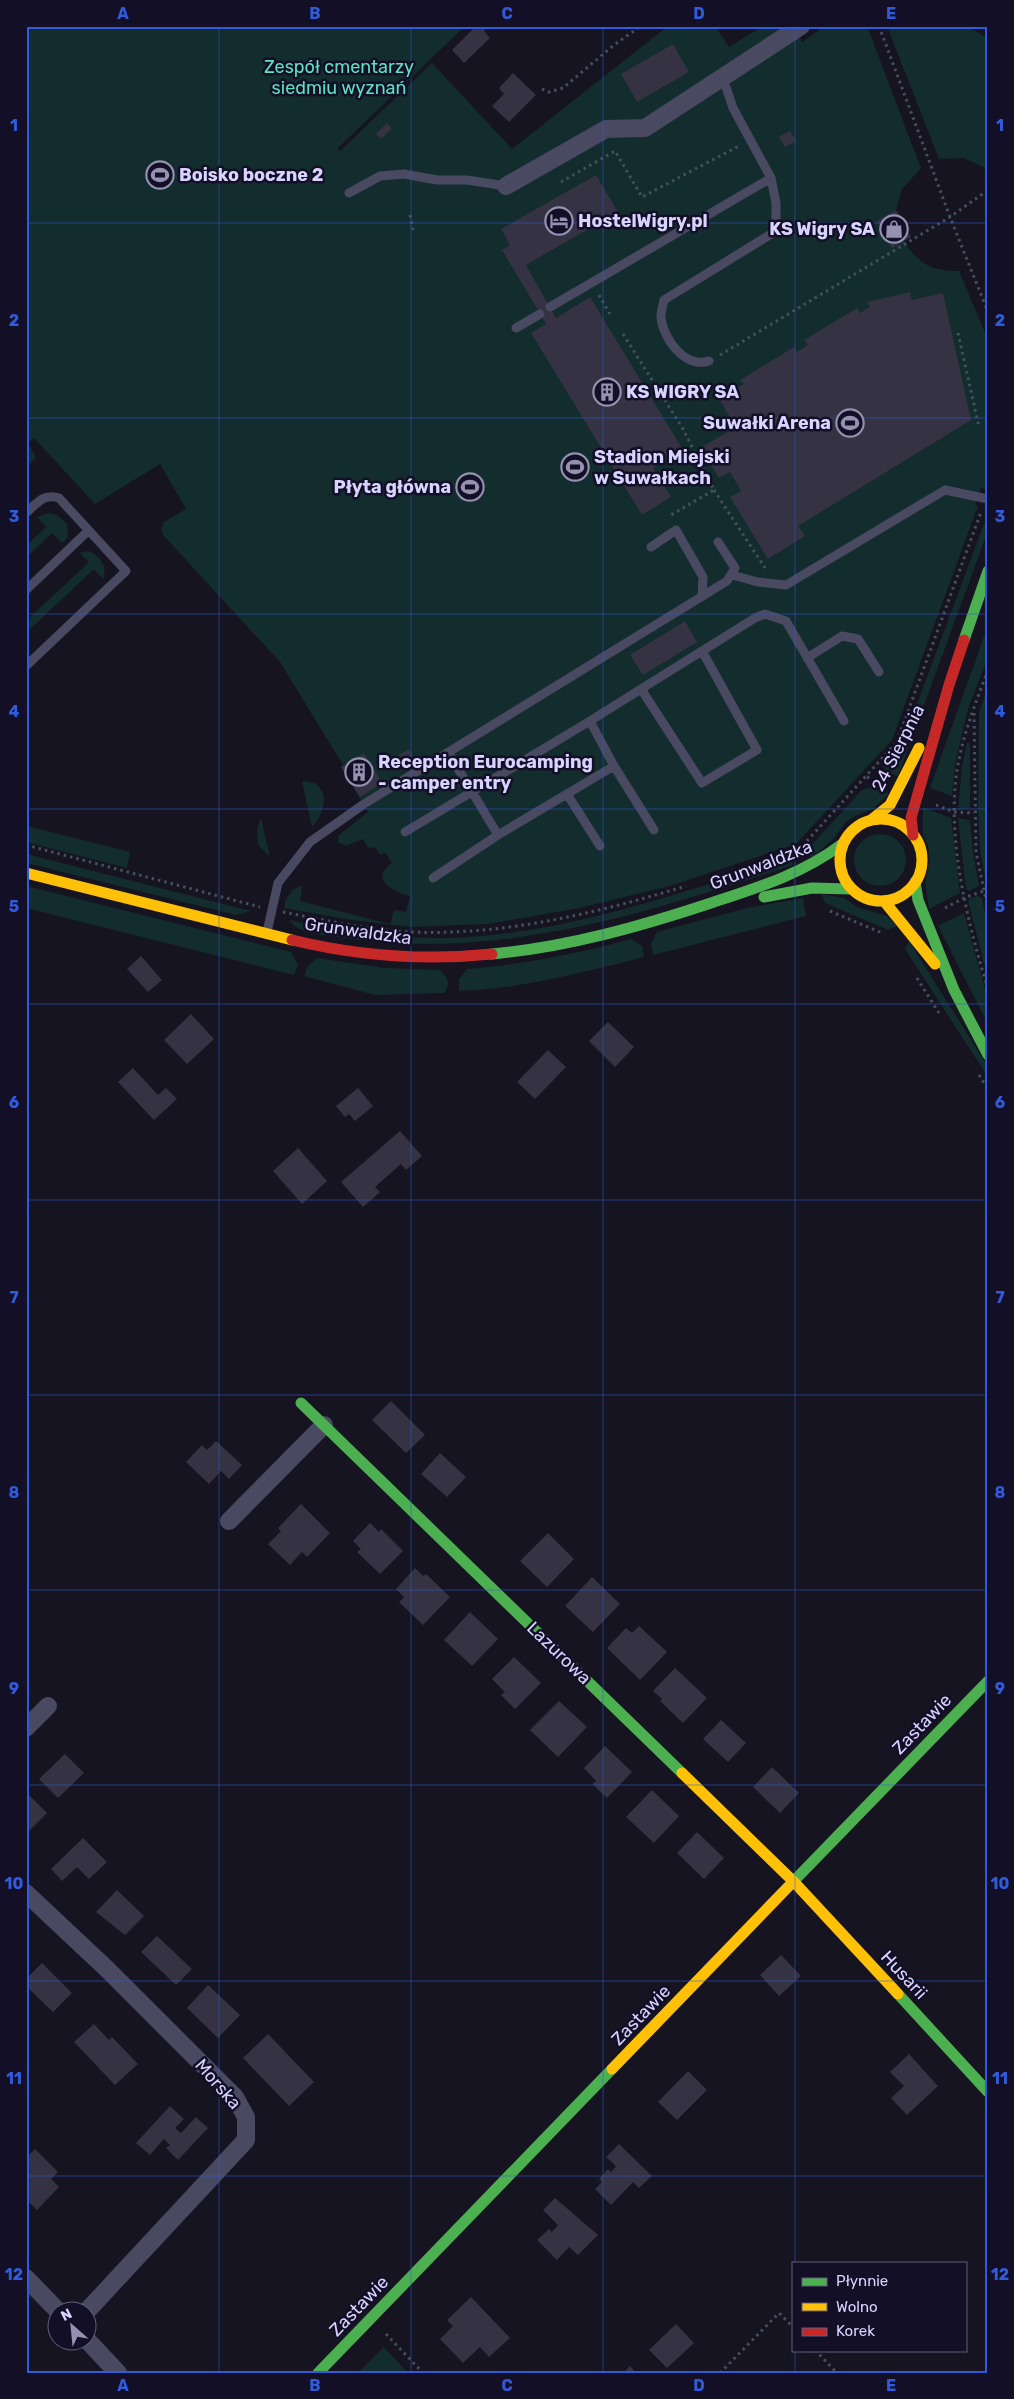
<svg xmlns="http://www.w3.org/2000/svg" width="1014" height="2399" font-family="Rubik,sans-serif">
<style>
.green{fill:#132c2d}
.building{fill:#343243}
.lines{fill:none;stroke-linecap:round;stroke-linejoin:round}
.path{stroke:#44505f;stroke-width:3;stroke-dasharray:2.5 4;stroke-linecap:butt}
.lane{stroke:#4a4962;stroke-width:9}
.street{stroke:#4a4962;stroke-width:18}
.fast{stroke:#4caf50;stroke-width:11}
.slow{stroke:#ffc107;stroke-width:11}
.jam{stroke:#c62828;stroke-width:11}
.grid{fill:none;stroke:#305bdc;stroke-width:1;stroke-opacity:0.55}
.labels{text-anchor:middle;stroke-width:5;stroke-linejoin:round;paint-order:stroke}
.park-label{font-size:18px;fill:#5fe0c0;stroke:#130f26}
.poi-label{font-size:18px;font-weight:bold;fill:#d9d4ff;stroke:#130f26;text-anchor:start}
.street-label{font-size:18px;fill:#d9d4ff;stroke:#130f26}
.neatline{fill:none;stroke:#305bdc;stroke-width:2}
.grid-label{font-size:16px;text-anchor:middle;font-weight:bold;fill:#305bdc}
</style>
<rect width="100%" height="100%" fill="#161421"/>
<path class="green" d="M26,26H465L338,148L340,151L432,63L512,149L668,26H715L729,47L763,26H794L802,42L825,26H867L921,168L902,189L896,210L889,215C908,248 916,272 959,271L988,340V480L985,489L981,488L975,505L978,506L892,740L796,844L673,885L580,908L488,924L411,927L351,920L284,908C285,898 292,887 302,886L300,901L390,924L394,910L406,912L410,896C394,892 368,880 392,863L386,853L380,855L375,847L369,849L363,839L346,846L338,842L339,835L368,812L341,767L343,765L280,662L163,535L161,528L164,522L186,509L160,464L95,504L34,438L28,443L36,457L26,469Z
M887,26H965L988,38V169L963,158L939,159Z
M48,513L57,515L67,524L68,537L62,543L52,533L26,558V546L46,527L37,517Z
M988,513V531L898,776L886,772L883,764L902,744Z
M86,551C98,553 107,565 104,577L103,579L94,569L26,633V621L89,562L80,553Z
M988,625V657L968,709L955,764L952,796L930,788Z
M988,688V892L980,851L978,813L979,712Z
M967,743H970V808L958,810L962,766Z
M305,781C332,783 326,813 312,827L302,782Z
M871,787L889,794L873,809L857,815L846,822L834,838L811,859L808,849L862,790Z
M923,807L951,818L960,893L929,909L925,883L930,859L928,846L923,835Z
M261,818L270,857L258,845L257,828Z
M958,818L970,820L973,852L979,886L969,891L966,889Z
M26,826L130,852L127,868L26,842Z
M854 860a26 26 0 1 1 52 0a26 26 0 1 1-52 0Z
M26,854L251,911L236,915L26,863Z
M791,858L793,865C649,913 498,961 345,938C327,935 299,935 289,920C342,931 395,939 450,938C567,934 681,892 791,858Z
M26,886L291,952L298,965L294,975L26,908Z
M822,894L844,898L859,908L887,916L897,926L888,930L825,903Z
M978,896L982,898L988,929V979L968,901L970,898Z
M803,898L806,916L653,955L651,944L657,932L747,908Z
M964,913L988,999V1024L938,926Z
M631,939L642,946L644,957C584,972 521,989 459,991V979L467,969C523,964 577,954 631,939Z
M909,941L988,1067V1077L905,949Z
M317,958L385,968L440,970C448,979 451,983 444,993L375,995L304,976L308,966Z
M384,2347L408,2373H358Z"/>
<path class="building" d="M476,26H489L484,31L490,38L464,63L452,50Z
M673,44L689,72L637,102L621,74Z
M513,73L536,95L509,122L492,106L504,94L499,88Z
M387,123L392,128L381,139L376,134Z
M790,131L796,141L785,147L779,137Z
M596,175L618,212L526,265L556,318L590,297L683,450L653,468L671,497L642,515L531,333L546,324L502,250L510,245L501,229Z
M896,210L911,237L892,248L877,221Z
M910,292L912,300L943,293L971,420L798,526L805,536L768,559L730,497L741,491L730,472L719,478L700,448L736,427L719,399L744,384L740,380L794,347L797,352L808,345L804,340L857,308L860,313L870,307L867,302Z
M685,621L697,642L643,675L630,655Z
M409,749L414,758L402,765L397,756Z
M364,753L382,783L360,797L341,767Z
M141,956L162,980L148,992L127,969Z
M191,1014L214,1039L187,1064L164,1040Z
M608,1022L634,1047L615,1067L589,1041Z
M548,1050L566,1067L535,1099L517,1082Z
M133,1068L158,1095L166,1088L177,1099L154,1120L118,1082Z
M358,1088L373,1106L355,1121L349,1114L345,1117L336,1106Z
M400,1131L422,1156L406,1170L401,1164L375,1187L380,1192L363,1207L341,1182Z
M298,1148L327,1181L302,1204L273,1171Z
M391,1401L425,1435L406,1453L372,1420Z
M216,1441L242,1465L229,1479L221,1471L209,1484L186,1462L202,1445L207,1450Z
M440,1453L466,1477L447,1497L421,1474Z
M301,1504L330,1533L307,1557L302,1552L290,1565L268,1544L281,1531L278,1528Z
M370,1523L379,1532L381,1529L403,1551L380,1574L357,1552L361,1549L353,1541Z
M548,1533L574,1559L547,1587L520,1561Z
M415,1568L423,1576L426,1574L450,1597L423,1625L399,1602L404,1597L396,1589Z
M592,1577L620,1604L593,1632L565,1606Z
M470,1612L498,1639L472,1666L444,1640Z
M639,1626L667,1652L640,1680L607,1648L626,1628L632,1633Z
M514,1657L541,1683L515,1709L501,1695L505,1692L492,1679Z
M675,1668L707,1698L683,1723L660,1701L662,1699L653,1691Z
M559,1701L587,1727L558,1757L530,1730Z
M721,1720L746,1743L728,1762L703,1739Z
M605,1746L632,1772L607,1798L592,1784L596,1781L584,1768Z
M65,1754L84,1773L58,1798L39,1779Z
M772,1767L799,1793L780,1813L753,1787Z
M652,1790L679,1816L654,1843L626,1817Z
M26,1792L47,1813L26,1834Z
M697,1832L724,1858L704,1879L677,1853Z
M83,1838L107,1862L89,1879L77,1867L62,1881L51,1869Z
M117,1890L144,1916L125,1935L96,1912Z
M157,1936L192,1969L176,1985L141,1952Z
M781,1955L801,1976L779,1996L760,1975Z
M42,1963L72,1993L53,2012L26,1986V1979Z
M208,1985L240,2015L218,2038L187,2008Z
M94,2024L109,2040L112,2037L138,2064L115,2085L74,2042Z
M268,2034L314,2082L289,2106L243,2058Z
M909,2054L938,2086L907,2115L891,2098L904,2086L890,2072Z
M688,2071L707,2090L677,2120L658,2102Z
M170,2106L184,2119L175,2128L181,2133L196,2117L208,2128L178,2160L166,2148L170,2145L164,2139L150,2155L136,2143Z
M619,2144L652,2176L639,2188L633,2182L611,2205L595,2189L602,2182L599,2179L608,2169L611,2172L616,2166L606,2157Z
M35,2149L58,2172L51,2179L59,2187L37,2210L28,2201L26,2202V2158Z
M555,2198L598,2235L578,2255L569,2247L557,2260L537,2240L549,2229L552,2232L558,2225L543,2210Z
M471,2297L510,2338L489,2357L480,2347L463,2363L440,2339L453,2326L447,2320Z
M676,2324L694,2343L667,2368L649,2350Z
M630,2366L636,2373H623Z"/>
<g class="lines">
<path class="path" d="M879,26L950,217L988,312
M542,89L549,92L563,88L614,45L641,26
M561,182L615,151L642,197L739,146
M410,215L413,230
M599,295L611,316
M958,333L979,427
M623,334L683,429L714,490L669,516
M720,355L950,217L988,190
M714,490L765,568
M988,670C974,707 958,747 955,787C950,853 969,927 988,989
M974,713L976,852L988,909
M899,736L981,512
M867,777L880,782
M936,805L954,812L974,813
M807,841L895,744
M26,845L260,907
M945,908L966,897L984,891
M830,911L882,933
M283,912C325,920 368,930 410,932C503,936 597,913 686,886
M917,978L939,1013
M979,1075L988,1089
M386,2334L423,2373
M815,2350L837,2373
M720,2373L779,2313L793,2327"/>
<path class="lane" d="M349,193L380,176L404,174L437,180H467L506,186
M550,307L771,178L733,108L723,78
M516,328L540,314
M709,361C685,369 662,338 661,316C661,311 663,305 664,300L776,231V203L771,178
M26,513C37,503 44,493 59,498L126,571L26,666
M651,547L676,530L703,577L702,597
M732,575L758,582L786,585L945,490L988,499
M26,590L88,531
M807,658L842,636L858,639L879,672
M641,689L755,618L765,614L786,621L844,721
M590,721L641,689L702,783L757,750L702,651
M448,752L498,835L614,766L654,830
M567,794L600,846
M405,832L590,721L614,766
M433,878L498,835
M267,932L278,883L310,842L364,804L727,581L735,568L718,542"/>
<path class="street" d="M506,186L606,129L645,128L801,26
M229,1521L324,1425
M26,1728L48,1706
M26,1893L108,1970L235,2097L246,2117V2140L86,2312
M26,2278L59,2312
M88,2341L118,2373"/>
<path class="fast" d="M964,640L988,571
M915,882L918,900L954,990L988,1055
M764,897L812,888L851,889
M492,954C568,947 642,926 714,902C760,887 804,873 842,844
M301,1403L682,1773
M788,1887L988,1681
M898,1994L988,2092
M318,2373L612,2069"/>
<path class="slow" d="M840 860a41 41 0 1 1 82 0a41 41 0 1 1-82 0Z
M871,820L890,805L919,748
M26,873L292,940
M884,901L935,964
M682,1773L794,1882L898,1994
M612,2069L788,1887"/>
<path class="jam" d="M913,835L911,818L949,685L964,640
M292,940C358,956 424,961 492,954"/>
</g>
<path class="grid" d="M219,26V2373M411,26V2373M603,26V2373M795,26V2263M26,223H988M26,418H988M26,614H988M26,809H988M26,1004H988M26,1200H988M26,1395H988M26,1590H988M26,1785H988M26,1981H988M26,2176H988M795,2350V2373"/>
<defs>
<g id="stadium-ring" transform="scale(1.4375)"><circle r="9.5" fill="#130f26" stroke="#9591b1" stroke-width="1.5"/><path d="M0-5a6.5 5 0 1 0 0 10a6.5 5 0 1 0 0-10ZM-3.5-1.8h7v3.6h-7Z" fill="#9591b1"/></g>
<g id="hotel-ring" transform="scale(1.4375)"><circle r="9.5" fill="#130f26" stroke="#9591b1" stroke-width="1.5"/><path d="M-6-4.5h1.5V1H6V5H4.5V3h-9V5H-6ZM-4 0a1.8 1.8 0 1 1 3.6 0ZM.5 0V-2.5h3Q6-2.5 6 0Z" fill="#9591b1"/></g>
<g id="shop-ring" transform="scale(1.4375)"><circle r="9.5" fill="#130f26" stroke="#9591b1" stroke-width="1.5"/><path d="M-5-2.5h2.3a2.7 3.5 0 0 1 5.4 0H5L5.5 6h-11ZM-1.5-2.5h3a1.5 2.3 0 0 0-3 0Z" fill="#9591b1"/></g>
<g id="building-ring" transform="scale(1.4375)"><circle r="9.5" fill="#130f26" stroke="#9591b1" stroke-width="1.5"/><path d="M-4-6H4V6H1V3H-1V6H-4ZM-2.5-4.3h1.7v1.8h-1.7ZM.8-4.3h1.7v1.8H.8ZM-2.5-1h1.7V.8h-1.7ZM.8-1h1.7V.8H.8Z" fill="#9591b1"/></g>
</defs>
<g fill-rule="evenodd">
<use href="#stadium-ring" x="160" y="175"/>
<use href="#hotel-ring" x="559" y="221"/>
<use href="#shop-ring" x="894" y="229"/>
<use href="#building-ring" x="607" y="392"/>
<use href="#stadium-ring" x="850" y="423"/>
<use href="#stadium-ring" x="575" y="467"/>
<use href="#stadium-ring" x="470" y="487"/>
<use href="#building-ring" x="359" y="772"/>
</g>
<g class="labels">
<g class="park-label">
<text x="339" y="73">Zespół cmentarzy<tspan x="339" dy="21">siedmiu wyznań</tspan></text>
</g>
<g class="poi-label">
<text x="179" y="181">Boisko boczne 2</text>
<text x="578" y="227">HostelWigry.pl</text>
<text x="875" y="235" text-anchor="end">KS Wigry SA</text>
<text x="626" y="398">KS WIGRY SA</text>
<text x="831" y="429" text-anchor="end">Suwałki Arena</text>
<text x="594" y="463">Stadion Miejski<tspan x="594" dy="21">w Suwałkach</tspan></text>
<text x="451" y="493" text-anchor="end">Płyta główna</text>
<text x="378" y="768">Reception Eurocamping<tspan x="378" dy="21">- camper entry</tspan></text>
</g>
<g class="street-label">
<text transform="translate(898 748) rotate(-63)" y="6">24 Sierpnia</text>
<text transform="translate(761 865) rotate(-21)" y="6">Grunwaldzka</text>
<text transform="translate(358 931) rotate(8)" y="6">Grunwaldzka</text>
<text transform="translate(559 1653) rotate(44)" y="6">Lazurowa</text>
<text transform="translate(922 1724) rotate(-46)" y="6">Zastawie</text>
<text transform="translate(904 1975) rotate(47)" y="6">Husarii</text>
<text transform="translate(641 2015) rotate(-46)" y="6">Zastawie</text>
<text transform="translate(218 2084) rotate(49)" y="6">Morska</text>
<text transform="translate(359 2306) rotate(-46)" y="6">Zastawie</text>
</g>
</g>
<rect width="1014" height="2399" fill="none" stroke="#130f26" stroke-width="55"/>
<rect x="792" y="2262" width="175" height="90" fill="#130f26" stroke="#625e7d"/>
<rect x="802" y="2278" width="25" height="8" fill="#4caf50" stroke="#625e7d"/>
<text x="836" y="2286" font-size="15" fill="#d9d4ff">Płynnie</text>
<rect x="802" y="2303" width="25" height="8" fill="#ffc107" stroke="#625e7d"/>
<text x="836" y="2312" font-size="15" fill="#d9d4ff">Wolno</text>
<rect x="802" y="2328" width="25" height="8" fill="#c62828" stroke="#625e7d"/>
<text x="836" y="2336" font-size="15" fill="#d9d4ff">Korek</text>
<g transform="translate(72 2326) rotate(333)"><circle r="24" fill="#130f26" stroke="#625e7d"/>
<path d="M0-4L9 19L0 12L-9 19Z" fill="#9591b1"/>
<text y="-8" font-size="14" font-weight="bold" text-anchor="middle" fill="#d9d4ff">N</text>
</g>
<rect x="28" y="28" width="958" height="2344" class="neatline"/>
<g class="grid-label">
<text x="123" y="19">A</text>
<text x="315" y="19">B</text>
<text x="507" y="19">C</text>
<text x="699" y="19">D</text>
<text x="891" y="19">E</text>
<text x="14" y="131">1</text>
<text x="1000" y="131">1</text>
<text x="14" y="326">2</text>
<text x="1000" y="326">2</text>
<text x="14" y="522">3</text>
<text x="1000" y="522">3</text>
<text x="14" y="717">4</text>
<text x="1000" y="717">4</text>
<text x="14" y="912">5</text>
<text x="1000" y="912">5</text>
<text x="14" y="1108">6</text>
<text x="1000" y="1108">6</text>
<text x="14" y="1303">7</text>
<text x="1000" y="1303">7</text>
<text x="14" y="1498">8</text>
<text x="1000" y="1498">8</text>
<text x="14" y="1694">9</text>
<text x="1000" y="1694">9</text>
<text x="14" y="1889">10</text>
<text x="1000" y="1889">10</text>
<text x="14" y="2084">11</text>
<text x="1000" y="2084">11</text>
<text x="14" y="2280">12</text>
<text x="1000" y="2280">12</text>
<text x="123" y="2391">A</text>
<text x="315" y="2391">B</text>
<text x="507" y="2391">C</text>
<text x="699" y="2391">D</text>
<text x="891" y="2391">E</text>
</g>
</svg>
